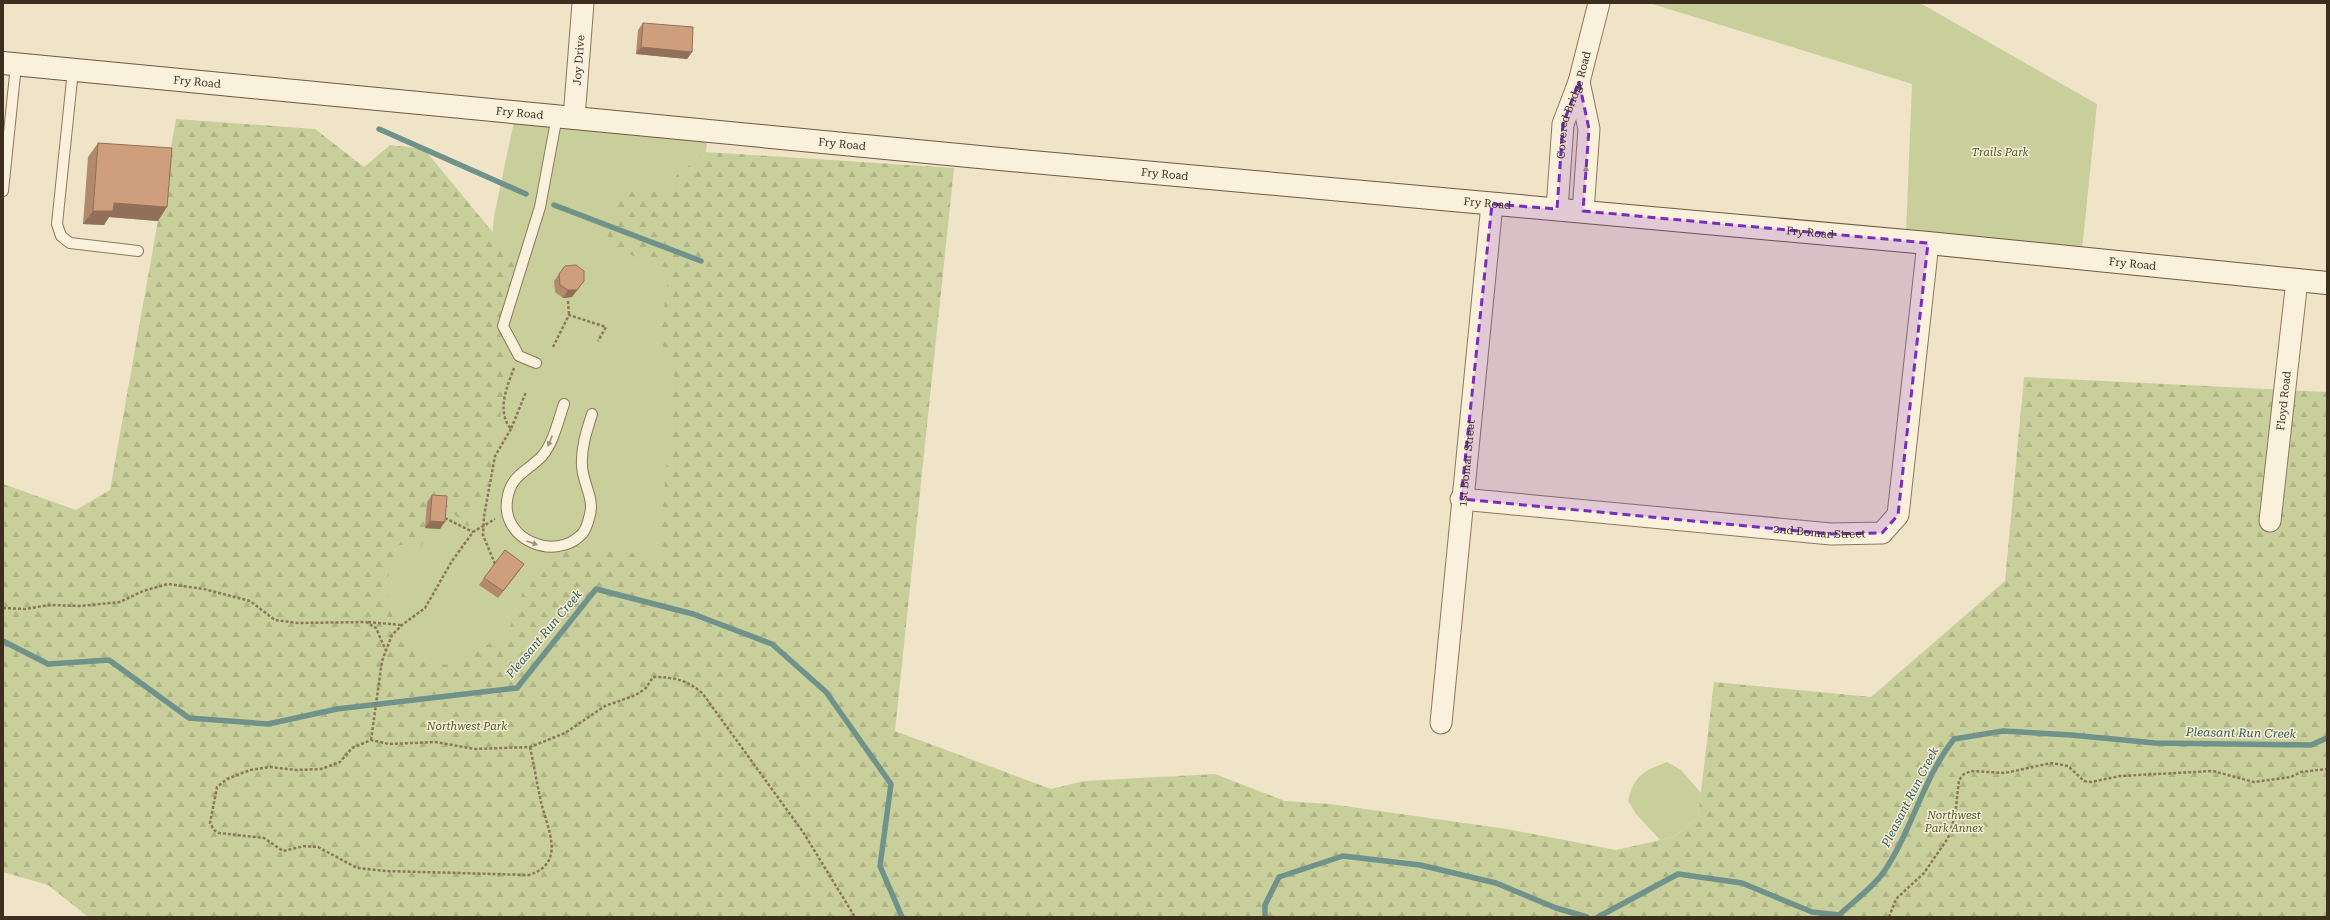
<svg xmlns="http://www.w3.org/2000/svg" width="2330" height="920" font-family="'Roboto Serif',serif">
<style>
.green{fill:#c9cf9b}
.forest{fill:url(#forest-firs)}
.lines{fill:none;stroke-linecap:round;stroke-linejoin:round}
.stream{stroke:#6f938a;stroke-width:5.5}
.lane-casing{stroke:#8d765c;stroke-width:12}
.street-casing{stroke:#8d765c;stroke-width:23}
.secondary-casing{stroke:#6f573f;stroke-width:24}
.path{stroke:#8d765c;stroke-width:2.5;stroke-dasharray:3 2;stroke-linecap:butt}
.lane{stroke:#faf1dc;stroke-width:10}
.street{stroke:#faf1dc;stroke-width:21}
.secondary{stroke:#faf1dc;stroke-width:22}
.wall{fill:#b2896c}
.shaded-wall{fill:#916f58}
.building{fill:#cf9f7d;stroke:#916f58}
.oneway{fill:#9c907e}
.marked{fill:#7b2cbf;fill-opacity:0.2;stroke:#7b2cbf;stroke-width:3;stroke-dasharray:8 5;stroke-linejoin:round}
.labels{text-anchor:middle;stroke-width:3;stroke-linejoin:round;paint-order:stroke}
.street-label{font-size:11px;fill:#3d2e20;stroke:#f7eed8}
.park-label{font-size:11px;font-style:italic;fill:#4d5a26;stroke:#f7eed8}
.water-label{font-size:12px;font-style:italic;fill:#2f5d5a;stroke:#f7eed8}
</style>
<defs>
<pattern id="forest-firs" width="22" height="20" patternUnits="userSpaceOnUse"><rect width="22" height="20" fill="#c9cf9b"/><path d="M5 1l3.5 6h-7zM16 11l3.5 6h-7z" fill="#aeb285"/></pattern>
</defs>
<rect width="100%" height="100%" fill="#f0e4c8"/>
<path class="green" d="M1649,3H1920L2097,104L2082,250L1906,233L1912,84Z
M516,112L708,131L629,917L125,577L481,371L494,216Z
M1667,762L1681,770L1701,793L1698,817L1674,837L1660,840L1636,814L1628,801C1634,775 1644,771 1667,762Z"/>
<path class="forest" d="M176,119L315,129L364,167L390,145L424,149L515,259L504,395L490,481L468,527L442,503L417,554L411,545H398C396,557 391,566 388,577C382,596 396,624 402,643L445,665L507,635L530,573L576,546L639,554L663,574L660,542L674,373L660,339L669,271L605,244L623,191L667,190L677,175L706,152L954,168L895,731L1051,789L1084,781L1215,774L1285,801L1330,804L1507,829L1616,850L1674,837L1698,817L1714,682L1871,697L2005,581L2024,377L2327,392V917H88L48,885L3,872V484L76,510L110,490Z"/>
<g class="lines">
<path class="stream" d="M379,129L526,194
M554,205L701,261
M3,641L48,664L109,660L189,718L268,724L337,709L517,688L596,589L693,614L772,644L826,692L891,784L880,866L902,917
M1265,917V905L1279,877L1343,856L1420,865L1496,883L1556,908L1587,917
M1598,917L1678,874L1742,883L1812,912L1839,915C1853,902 1872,888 1883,873C1912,831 1923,778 1954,739L2003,731L2071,735L2155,743L2311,745L2327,738"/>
<g class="lane-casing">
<path id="lane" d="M73,70L57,224L61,236L70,243L138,251
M3,191L16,65
M536,363L519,356L503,326L540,207L557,116
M564,404C558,421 554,441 543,455C528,472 510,474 507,501C502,540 555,562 582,534C585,531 588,522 589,518C596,499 582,483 582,465C581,447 587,430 592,414"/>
</g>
<g class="street-casing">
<g id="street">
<path d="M1579,82L1589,129L1583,211"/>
<path id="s1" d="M574,118L583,3"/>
<path id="s2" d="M1557,209L1563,124L1579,82L1599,3"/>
<path id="s3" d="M1461,499L1831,534L1882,533L1898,515L1928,243"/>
<path id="s4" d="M2270,521L2297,280"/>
<path id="s5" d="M1441,723L1492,204"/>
</g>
</g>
<g class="secondary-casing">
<g id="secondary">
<path id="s6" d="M3,63L1000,159L1928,243L2327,283"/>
</g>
</g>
<path class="path" d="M568,301L569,315
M553,347L569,315L606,327L598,341
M514,368C507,387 496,411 511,429L526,392
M445,518L473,532
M495,564L483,535L484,516L495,456L511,429
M3,608L25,609L49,605L81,606L120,602L143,591L168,584L204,589L250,601L275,620L298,623L366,622L376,628L386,651
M368,622L401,625
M371,740L382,661L392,635L402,625L425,608L452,561L473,532L495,519
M530,747C534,765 537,784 541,802C547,828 567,863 529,875L386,871L357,868L318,847L304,846L283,851L264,838L219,833L214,830L210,823L217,787L227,779L250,770L270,767L296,770L321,769L340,762L352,748L371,740L389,744L435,742L475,749L530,747L565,733L605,706L636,695L646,688L653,677C674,677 688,680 703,694L803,832L855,917
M1889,917L1896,899L1924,873L1948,838L1955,816L1959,780L1964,774L1971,771L2005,773L2051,763L2068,766L2084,781L2091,782L2120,776L2213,771L2254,782L2291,777L2301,772L2327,769"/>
<use href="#lane" class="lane"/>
<use href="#street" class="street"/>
<use href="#secondary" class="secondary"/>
</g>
<path class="wall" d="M643,23L692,52L687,59L636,54L638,30Z
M98,143L158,221L109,217L104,225L83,224L88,157Z
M559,274L584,281L572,297L563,298L555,292L554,281Z
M432,495L440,529L425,528L427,502Z
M524,564L498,598L479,585L484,578Z"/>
<path class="shaded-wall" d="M641,47L692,52L687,59L636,54Z
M114,203L167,207L158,221L109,217L104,225L83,224L93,211Z
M584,281L572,297L563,298L568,290Z
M430,521L445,522L440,529L425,528Z
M524,564L519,571L498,598L503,591Z"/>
<path class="building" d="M643,23L693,27L692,52L641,47Z
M98,143L172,148L167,207L114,203L113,211H93Z
M576,265L584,271V281L577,290H568L560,285L559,274L565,266Z
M432,495L447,496L445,522L430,521Z
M505,550L524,564L503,591L484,578Z"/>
<defs><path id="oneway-solid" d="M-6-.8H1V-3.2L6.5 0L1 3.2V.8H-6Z"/></defs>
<g class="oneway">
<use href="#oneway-solid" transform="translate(1586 172) rotate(-86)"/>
<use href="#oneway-solid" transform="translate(550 441) rotate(113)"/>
<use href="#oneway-solid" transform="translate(532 543) rotate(19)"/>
</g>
<path class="marked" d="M1579,82L1589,129L1583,211L1928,243L1898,515L1882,533L1831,534L1461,499L1492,204L1557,209L1563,124Z"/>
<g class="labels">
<g class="street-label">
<text dy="4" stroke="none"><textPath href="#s1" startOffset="58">Joy Drive</textPath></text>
<text dy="4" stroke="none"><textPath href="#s6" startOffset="195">Fry Road</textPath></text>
<text dy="4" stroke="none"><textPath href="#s2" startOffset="106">Covered Bridge Road</textPath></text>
<text dy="4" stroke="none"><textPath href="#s6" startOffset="519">Fry Road</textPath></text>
<text dy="4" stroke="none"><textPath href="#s6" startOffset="843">Fry Road</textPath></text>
<text dy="4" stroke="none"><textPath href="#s6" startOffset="1167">Fry Road</textPath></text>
<text dy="4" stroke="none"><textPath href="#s6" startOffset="1491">Fry Road</textPath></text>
<text dy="4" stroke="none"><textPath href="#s6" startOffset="1815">Fry Road</textPath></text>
<text dy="4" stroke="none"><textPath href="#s6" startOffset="2139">Fry Road</textPath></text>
<text dy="4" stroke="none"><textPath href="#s4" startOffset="121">Floyd Road</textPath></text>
<text dy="4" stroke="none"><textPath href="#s5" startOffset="261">1st Bomar Street</textPath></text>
<text dy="4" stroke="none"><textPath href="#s3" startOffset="360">2nd Bomar Street</textPath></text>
</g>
<g class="park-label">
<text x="2000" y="156">Trails Park</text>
<text x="467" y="730">Northwest Park</text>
<text x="1954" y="819">Northwest<tspan x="1954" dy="13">Park Annex</tspan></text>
</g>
<g class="water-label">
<text transform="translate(544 634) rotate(-50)" y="4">Pleasant Run Creek</text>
<text transform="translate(2241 733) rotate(1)" y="4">Pleasant Run Creek</text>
<text transform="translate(1910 797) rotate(-63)" y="4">Pleasant Run Creek</text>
</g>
</g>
<rect width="2330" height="920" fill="none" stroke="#3d2e20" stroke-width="8"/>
</svg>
